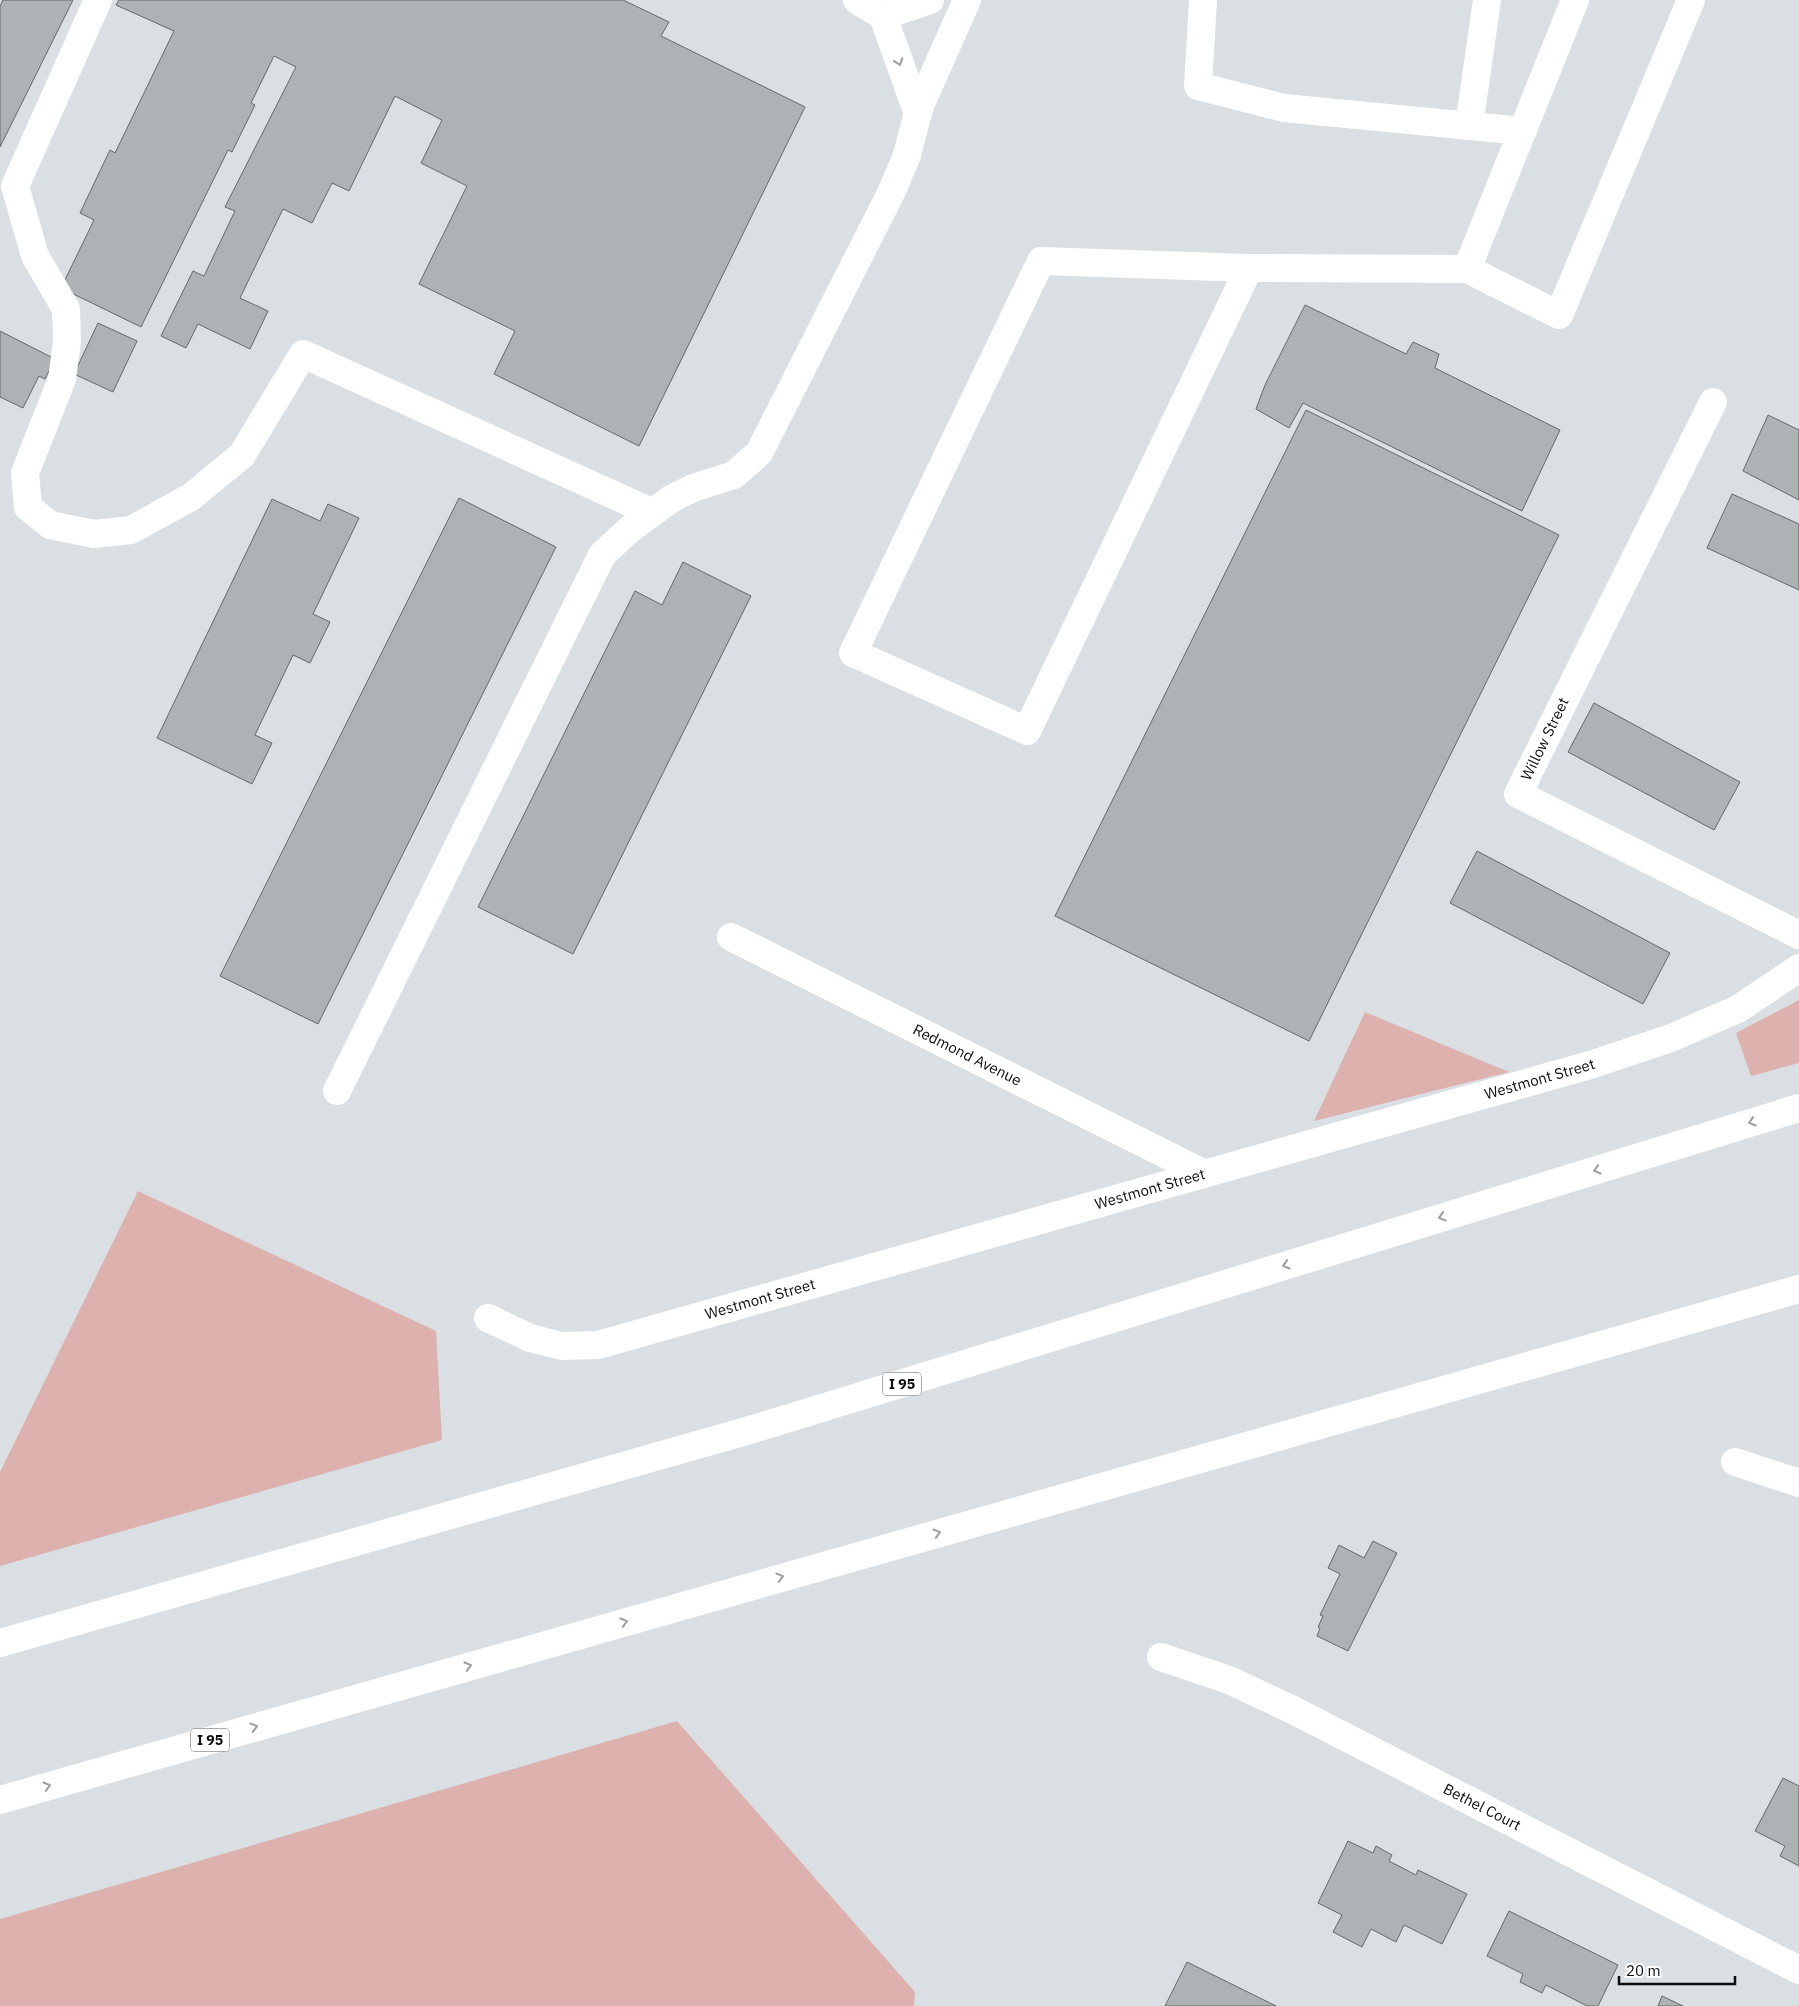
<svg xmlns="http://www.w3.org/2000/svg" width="1799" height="2006" font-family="'IBM Plex Sans',sans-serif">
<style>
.green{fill:#ddb2ae}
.building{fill:#adb2b5;stroke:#64686b}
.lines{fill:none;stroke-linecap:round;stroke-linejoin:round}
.minor{stroke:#fff;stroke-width:28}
.highway{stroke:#fff;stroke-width:28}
.oneway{stroke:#9d9e9e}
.labels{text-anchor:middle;stroke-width:5;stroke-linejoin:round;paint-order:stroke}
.shield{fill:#fff;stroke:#545556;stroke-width:1}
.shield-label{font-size:14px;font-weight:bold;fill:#0b0c0d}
.street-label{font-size:15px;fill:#0b0c0d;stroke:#fff}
</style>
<rect width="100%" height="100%" fill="#dadfe3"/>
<path class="green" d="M1799,1000V1063L1751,1076L1736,1033Z
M1365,1012L1509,1072L1314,1121Z
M138,1191L436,1331L442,1440L0,1566V1472Z
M677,1721L915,1992L914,2006H0V1919Z"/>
<path class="building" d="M3,0H73L0,147V6Z
M119,0H623L669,22L661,36L805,107L639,446L494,374L515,331L419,284L467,186L421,163L442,120L395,96L349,191L332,183L312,223L283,209L240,298L268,311L250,349L198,324L186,348L161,336L193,271L204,276L235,211L225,207L296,67L274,56L251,103L255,105L232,152L228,150L141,327L61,288L94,220L80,213L110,150L115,153L174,31L116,5Z
M1305,305L1406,354L1413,342L1439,354L1435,368L1560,430L1522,511L1303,403L1289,428L1256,409L1265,385Z
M98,323L137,341L113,392L74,374Z
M0,331L55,359L45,379L39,376L23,408L0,397Z
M1306,410L1559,535L1309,1041L1055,916Z
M1768,415L1799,430V500L1743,471Z
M1732,494L1799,524V590L1707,548Z
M459,498L556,547L318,1024L220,976Z
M272,499L320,521L328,504L359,518L313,614L330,622L310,663L293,655L255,735L272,743L252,784L157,738Z
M683,562L751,596L573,954L478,907L635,591L662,605Z
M1594,703L1740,782L1714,830L1568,752Z
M1477,851L1670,953L1643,1004L1450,903Z
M1373,1541L1397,1553L1348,1651L1317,1636L1320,1628L1318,1627L1323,1616L1320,1615L1340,1574L1328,1568L1339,1545L1364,1558Z
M1783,1778L1799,1786V1866L1780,1856L1785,1846L1755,1831Z
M1348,1841L1373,1853L1376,1846L1392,1855L1389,1861L1416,1875L1418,1870L1467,1894L1442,1944L1404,1925L1396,1942L1371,1929L1362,1947L1333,1932L1342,1915L1318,1903Z
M1509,1911L1618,1965L1598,2006H1587L1546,1985L1542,1993L1520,1982L1523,1974L1487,1956Z
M1187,1962L1276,2006H1165Z
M1662,1996L1683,2006H1658Z"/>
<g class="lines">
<g class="minor">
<path d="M98,0L15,186L35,256L66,309L67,342L62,379L25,473L28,507L50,525L94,534L131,530L191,497L242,455L303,354L651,512"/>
<path d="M857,0L883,16L918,114"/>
<path d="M1203,0L1198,86L1284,108L1523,131"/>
<path d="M883,16L930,0"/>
<path d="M1469,126L1487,0"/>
<path d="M1249,268L1027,731L853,653L1041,261L1249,268L1467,269L1575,0"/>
<path d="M1467,269L1559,315L1691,0"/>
<path d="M1713,402L1518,794L1799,935"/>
<path id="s1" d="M731,937L1203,1173"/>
<path d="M337,1091L602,555L630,529L671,499L693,488L734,475L759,453L892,191L907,155L919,108L967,0"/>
<path id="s2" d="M488,1318L530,1338L562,1346L598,1345L1590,1065L1671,1038L1738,1009L1799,968"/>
<path d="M1735,1462L1799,1483"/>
<path id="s3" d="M1161,1657L1229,1680L1291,1709L1799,1970"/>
</g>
<path class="highway" d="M0,1643L750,1430L1799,1108
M0,1800L1799,1289"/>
</g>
<defs><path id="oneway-chevron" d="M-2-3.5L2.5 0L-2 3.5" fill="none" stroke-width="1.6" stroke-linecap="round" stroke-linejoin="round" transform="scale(1.25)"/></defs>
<g class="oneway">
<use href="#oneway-chevron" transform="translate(899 62) rotate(70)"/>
<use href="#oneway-chevron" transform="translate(1752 1122) rotate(163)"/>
<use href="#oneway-chevron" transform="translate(1597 1170) rotate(163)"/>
<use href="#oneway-chevron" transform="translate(1442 1217) rotate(163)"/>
<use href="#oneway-chevron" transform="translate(1286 1265) rotate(163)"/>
<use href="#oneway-chevron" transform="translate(937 1533) rotate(-16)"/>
<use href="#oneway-chevron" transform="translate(780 1577) rotate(-16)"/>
<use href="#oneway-chevron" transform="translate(624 1622) rotate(-16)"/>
<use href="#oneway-chevron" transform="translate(468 1666) rotate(-16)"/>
<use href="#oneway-chevron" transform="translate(254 1727) rotate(-16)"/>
<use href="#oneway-chevron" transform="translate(47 1786) rotate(-16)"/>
</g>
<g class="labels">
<g class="shield">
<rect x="883" y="1372.5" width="38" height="23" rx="4"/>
<rect x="191" y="1728.5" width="38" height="23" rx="4"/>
</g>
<g class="shield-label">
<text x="902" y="1389">I 95</text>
<text x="210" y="1745">I 95</text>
</g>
<g class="street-label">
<text transform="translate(1545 739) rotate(-64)" y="5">Willow Street</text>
<text dy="5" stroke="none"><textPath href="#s1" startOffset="264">Redmond Avenue</textPath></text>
<text dy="5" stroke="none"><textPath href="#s2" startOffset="1094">Westmont Street</textPath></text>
<text dy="5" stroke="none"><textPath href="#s2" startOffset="689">Westmont Street</textPath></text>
<text dy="5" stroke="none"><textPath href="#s2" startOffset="284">Westmont Street</textPath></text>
<text dy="5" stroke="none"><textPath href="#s3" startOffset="355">Bethel Court</textPath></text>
</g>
</g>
<path d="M1619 1976v8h116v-8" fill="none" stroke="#0b0c0d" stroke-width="2.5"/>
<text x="1626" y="1976" font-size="15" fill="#0b0c0d" stroke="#ffffff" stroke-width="4" paint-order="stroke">20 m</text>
</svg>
